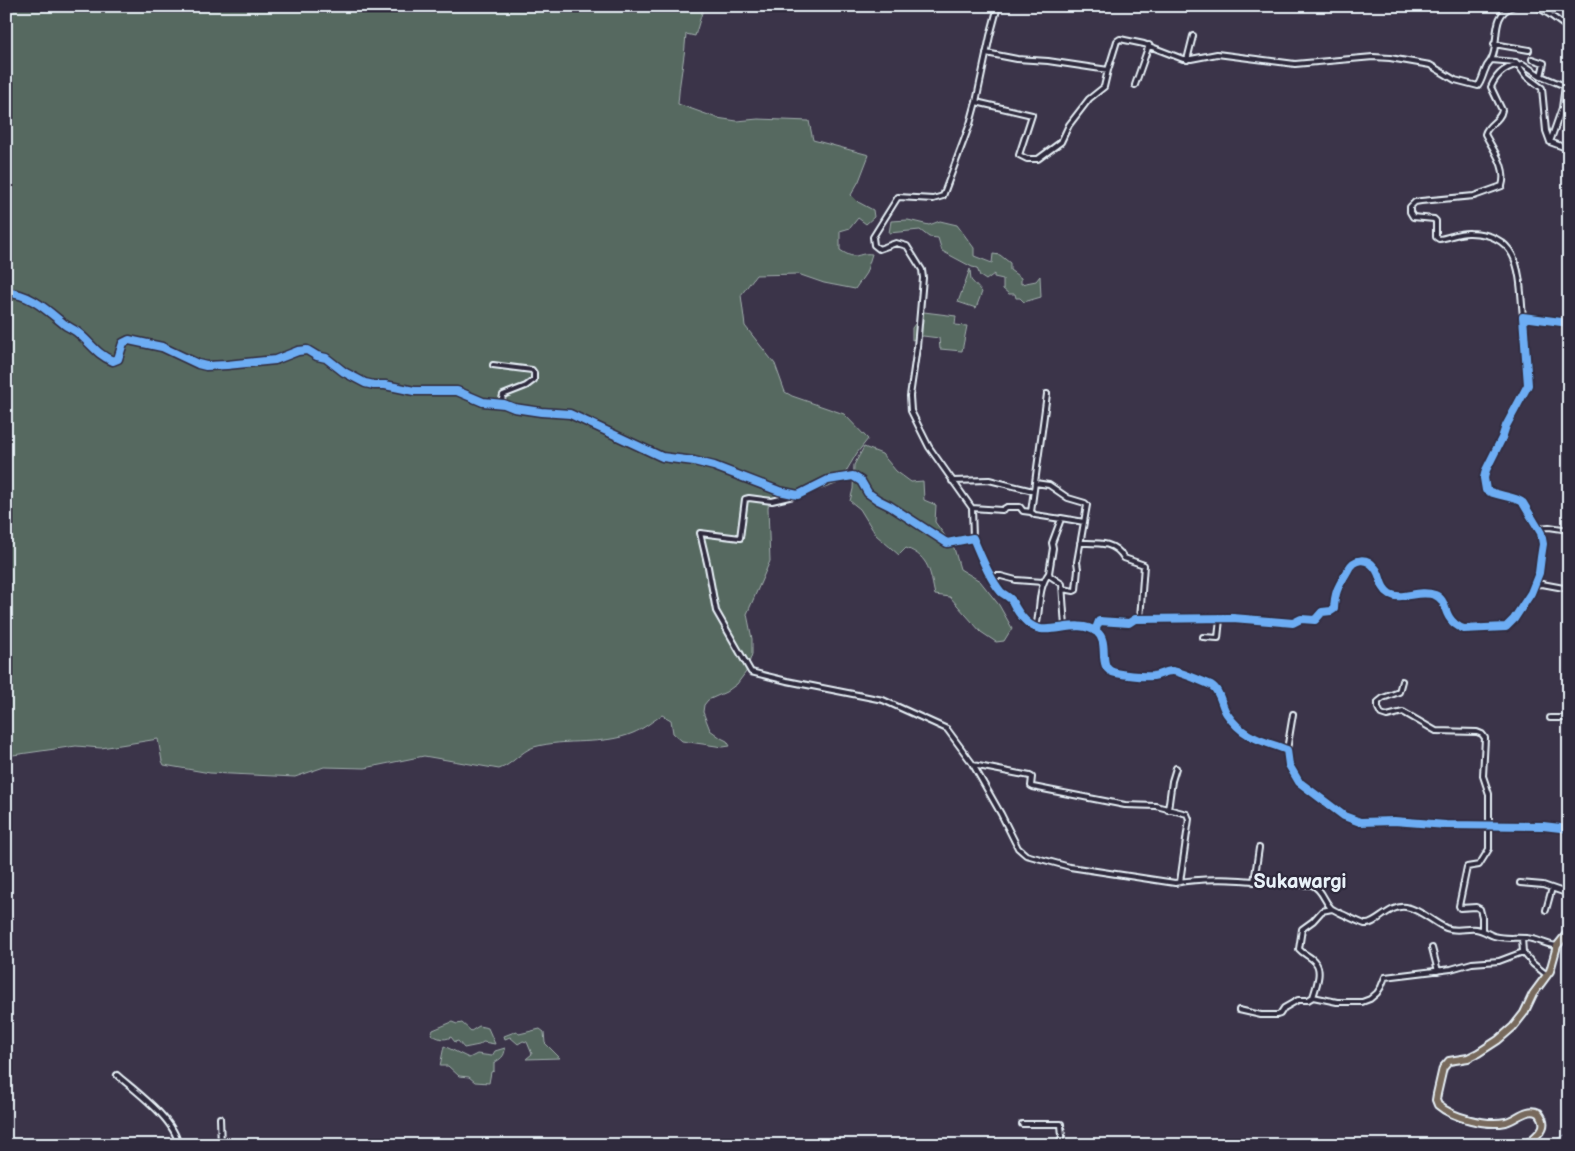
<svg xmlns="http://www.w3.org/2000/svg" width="1575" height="1151" font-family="'Balsamiq Sans',sans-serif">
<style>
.green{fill:#576961;stroke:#a0adac}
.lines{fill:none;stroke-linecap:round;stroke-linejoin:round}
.stream{stroke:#8d99ac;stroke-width:1}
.street-casing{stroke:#e8f1f8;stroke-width:8}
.primary-casing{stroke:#e8f1f8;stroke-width:10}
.street{stroke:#2f2a3d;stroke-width:4}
.primary{stroke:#77695c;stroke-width:6}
.cycleway-casing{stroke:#2f2a3d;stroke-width:11}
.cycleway{stroke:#6dadf4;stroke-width:8}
.labels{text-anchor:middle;stroke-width:4.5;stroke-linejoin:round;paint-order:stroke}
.quarter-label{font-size:20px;font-weight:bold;fill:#e8f1f8;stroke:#2f2a3d}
</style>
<rect width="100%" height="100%" fill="#3b3449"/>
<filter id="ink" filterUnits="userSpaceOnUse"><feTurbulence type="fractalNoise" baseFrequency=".02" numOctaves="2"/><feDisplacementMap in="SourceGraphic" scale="10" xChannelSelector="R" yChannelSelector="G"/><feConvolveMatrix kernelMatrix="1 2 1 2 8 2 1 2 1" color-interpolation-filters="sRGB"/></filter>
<g filter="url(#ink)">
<path class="green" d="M6,6H704L695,36L686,34C685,58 679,81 678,104L717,118L737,121L758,119L809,121L813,140L869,155L859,181L851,195L858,202L873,210L874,217L866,224L858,218L850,228L840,231V250C858,262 856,252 872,254L866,273L855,289L824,283L798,274L756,275L741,295L745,326L775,364L785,392L792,396L844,414L868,439L857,453L839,483L813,492L769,500L768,508L770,561L747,614L752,639V654L746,672L737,684L726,692L708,700L704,705L703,712L710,730L721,738L727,741L730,746L723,747L682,741L673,733L671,720L662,715C653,721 643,729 633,733C602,746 566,738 534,747C521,751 512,765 499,769L424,756L365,768L324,767L295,777L210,773L164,765L162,761L158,739L101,748L76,746L6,756Z
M908,220L929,225L940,221L957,225L974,248V256L992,263L993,254L1000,255L1010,263V270L1021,278V284L1036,281L1040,276L1041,297L1024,302L1020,298H1016L1015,294H1009L1003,289V279L994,277V274L986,280L980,276L977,268L972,267L942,251L938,238L929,237L920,230L889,233L891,221Z
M970,269L971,280L982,292L976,308L958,302Z
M924,312L956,316L955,325L967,326L962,351L940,349L939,338L923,336L912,340V328Z
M864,447L882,454L896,471L911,482L923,481L924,500L936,505L935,522L954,548L960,569L980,581L999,605L1012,628L1004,641L996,642L981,632L950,597L935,595C930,573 930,557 906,548L899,555L876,535L860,509L850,501L853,489L854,465Z
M452,1022L457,1024L462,1023L471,1031L479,1026L488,1028L495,1044L483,1042L479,1045L464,1048L458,1041L455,1042L451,1037C444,1041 437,1038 431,1034L433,1030Z
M540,1029L544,1032L545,1043L560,1058L526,1059L532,1054L527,1042L523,1041L518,1044L510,1037L505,1039L504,1036L517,1031L519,1034Z
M444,1046L469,1058L477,1054L492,1056L495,1051L505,1048C505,1057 500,1059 494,1063V1071L491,1072L489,1083L475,1082L469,1077L459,1076L448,1066H440Z"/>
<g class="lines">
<path class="stream" d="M1553,1145L1559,1138L1569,1133"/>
<g class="street-casing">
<path id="street" d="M1536,6L1549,14L1569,29
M1494,44L1529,50
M986,53L1017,59L1048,61L1108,70L1117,41L1120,39L1144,44L1183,59H1191L1217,54L1295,64L1373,57L1390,58L1430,65L1455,80L1478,86C1482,81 1483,74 1486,68C1487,64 1491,62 1492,58C1500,40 1490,14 1514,6
M1532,59L1544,63L1541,76
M1187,60L1193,36
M1491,60L1516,62L1526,76L1542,88L1546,131L1550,142
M1135,85L1149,45
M976,102L1032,115L1019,155L1027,159H1038L1061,142L1069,125L1089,99L1104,87L1108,70
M6,293C28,292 48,311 64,324C68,327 73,329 77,332C90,342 97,355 113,361L118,359L123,343L129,340L162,347L198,364L206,366L227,365L275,360L298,351L307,350L317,356L326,358L344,372L365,383L374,385H385L414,391H457L483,402L504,404L514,408L541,412L570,414L662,457L694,461L714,466L779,491L798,495L828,480L853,476L861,481L868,493L878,500L890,506L947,543L973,538C980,554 989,578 1001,592C1004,595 1010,597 1012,601C1018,613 1027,627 1041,629C1060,631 1079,620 1097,632C1111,643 1095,669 1116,673C1127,675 1142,677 1153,676C1159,675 1166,671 1172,671C1178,671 1204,682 1211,685C1221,691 1221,706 1227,714C1244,739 1262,740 1287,750L1289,765L1299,782L1344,816L1360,822L1394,821L1446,825L1543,826L1569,829
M1523,317C1519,277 1523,234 1470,233C1459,232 1449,238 1439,239L1436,237V221L1434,219L1413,217L1410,212V207L1415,202L1421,201L1474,196L1502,186C1508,167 1493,150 1485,134C1488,123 1500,122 1502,110L1491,87C1497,73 1507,65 1523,64L1541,76L1565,86L1562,108L1550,142L1569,149
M493,365L532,370L534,373V380L526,386L503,395L502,399L504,404
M1047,394L1031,512L1035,515L1061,519L1052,543L1053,548L1049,573L1050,576L1062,584L1065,627
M952,481L989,480L1033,491
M1035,483L1049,485L1068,498L1085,503L1087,505L1077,562L1078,569L1076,590L1074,591L1063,589
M798,495L772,501L749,498L745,499L740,538L700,533L708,567L716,611L751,672L787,681L883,700L947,729L972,763L1001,814L1018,848L1026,855L1070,867L1175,883C1219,874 1267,884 1312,885C1322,889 1324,901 1331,908C1333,910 1361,923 1365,924C1375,926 1390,904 1406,907C1422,910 1432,922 1446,928C1456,932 1466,928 1476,929C1483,930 1488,934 1494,936C1507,940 1519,936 1532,939C1541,941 1548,945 1557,946
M972,508L1002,510L1007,507H1020L1023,511L1031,512
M1061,518L1084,522
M1539,528L1549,527L1569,530
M973,538L972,508L929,447L911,411L910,396L917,347L923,278L922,270L907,246L896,243L879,249L874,245L873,237L898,197L933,199L943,196L970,124L976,102L990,36L998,6
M1080,543C1098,543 1114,541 1124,558L1144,565L1140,619
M992,576H1001L1016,580L1043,582
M1534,585L1542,584L1569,589
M1036,627C1041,609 1037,589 1049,573
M1095,631L1099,621L1129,623L1135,619L1233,618L1293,623L1301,619L1315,620L1322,612L1331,611L1334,609C1335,589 1339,586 1348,570C1354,558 1367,557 1375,568C1382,576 1379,587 1390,594C1402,601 1418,589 1435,595C1445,599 1444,609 1449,617C1452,622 1458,627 1464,629L1506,627L1514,619L1531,593L1539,573L1541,557L1543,544L1541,533L1523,503C1514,495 1498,497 1486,490L1484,478L1486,470L1502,438L1506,426L1528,385L1523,317L1569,323
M1203,637L1218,638L1220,619
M1402,681L1399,692L1383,698L1378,702V708L1381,714L1387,716L1403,712L1436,731L1477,732L1482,734L1485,738L1483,776L1489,794V849L1479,865L1467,867L1459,906L1460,908L1476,907L1480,909L1482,917V930
M1550,718H1569
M1287,750L1293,714
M973,765L1030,776L1032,777L1031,786L1033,787L1125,805L1156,806L1187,814L1189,819L1180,882
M1168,810L1172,781L1176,768
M1254,882L1259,848
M1520,883L1543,885L1569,894
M1546,910L1552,888
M1432,948L1438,971
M1523,952L1533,964L1547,975
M1313,997C1316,987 1323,970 1315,962C1311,956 1304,955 1299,949L1302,929L1313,921L1322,911L1332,909
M1239,1010L1261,1015H1277L1280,1014L1284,1008L1298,1000H1308L1313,997L1337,1002H1362L1370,999L1377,993L1381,987L1385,977L1451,969L1472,963L1499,961L1523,952L1522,938
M117,1075C134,1090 177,1121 178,1145
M220,1118L221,1145
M1022,1124H1061L1062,1137L1057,1145"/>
</g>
<g class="primary-casing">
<path id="primary" d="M1526,1145C1536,1135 1551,1128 1539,1113C1527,1107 1517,1119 1506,1122C1486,1126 1453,1118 1438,1105L1436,1100L1437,1094L1443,1068L1449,1061L1468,1058L1478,1053L1498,1040L1513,1027L1524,1013L1533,994L1550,971L1557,946L1569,931"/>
</g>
<use href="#street" class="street"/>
<use href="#primary" class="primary"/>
<g class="cycleway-casing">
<path id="cycleway" d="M6,293C28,292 48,311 64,324C68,327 73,329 77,332C90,342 97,355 113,361L118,359L123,343L129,340L162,347L198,364L206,366L227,365L275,360L298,351L307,350L317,356L326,358L344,372L365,383L374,385H385L414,391H457L483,402L504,404L514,408L541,412L570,414L662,457L694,461L714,466L779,491L798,495L828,480L853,476L861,481L868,493L878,500L890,506L947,543L973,538C980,554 989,578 1001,592C1004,595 1010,597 1012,601C1018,613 1027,627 1041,629C1060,631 1079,620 1097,632C1111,643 1095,669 1116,673C1127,675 1142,677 1153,676C1159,675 1166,671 1172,671C1178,671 1204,682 1211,685C1221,691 1221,706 1227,714C1244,739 1262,740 1287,750L1289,765L1299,782L1344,816L1360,822L1394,821L1446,825L1543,826L1569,829
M1095,631L1099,621L1129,623L1135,619L1233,618L1293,623L1301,619L1315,620L1322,612L1331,611L1334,609C1335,589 1339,586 1348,570C1354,558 1367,557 1375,568C1382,576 1379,587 1390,594C1402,601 1418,589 1435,595C1445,599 1444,609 1449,617C1452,622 1458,627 1464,629L1506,627L1514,619L1531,593L1539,573L1541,557L1543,544L1541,533L1523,503C1514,495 1498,497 1486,490L1484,478L1486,470L1502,438L1506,426L1528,385L1523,317L1569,323"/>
</g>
<use href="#cycleway" class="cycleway"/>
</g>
</g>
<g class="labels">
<g class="quarter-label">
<text x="1300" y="888">Sukawargi</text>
</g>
</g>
<rect width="1575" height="1151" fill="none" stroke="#2f2a3d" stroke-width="25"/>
<rect x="12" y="12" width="1550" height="1126" fill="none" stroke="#e8f1f8" stroke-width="2" filter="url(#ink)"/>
</svg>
